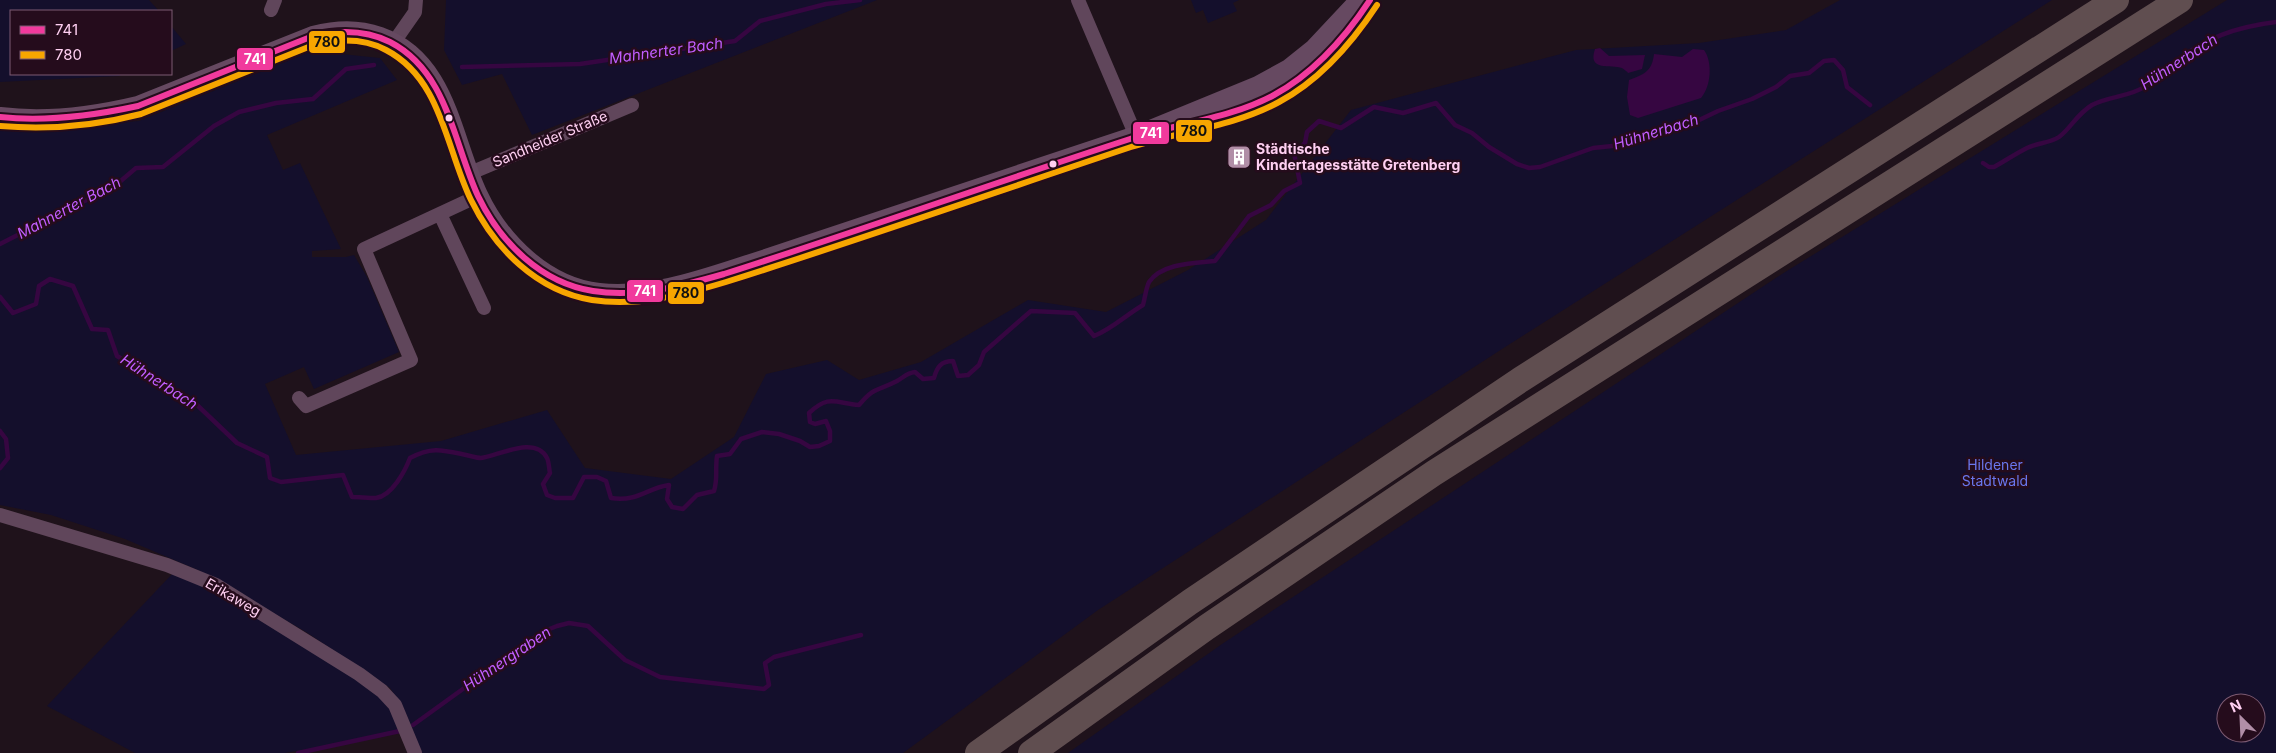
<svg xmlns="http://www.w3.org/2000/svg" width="2276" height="753" font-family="Inter,sans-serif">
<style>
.green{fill:#140f2c;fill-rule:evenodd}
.water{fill:#360641}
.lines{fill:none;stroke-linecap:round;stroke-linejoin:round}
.stream{stroke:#360641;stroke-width:4.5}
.street{stroke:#60465b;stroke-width:14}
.secondary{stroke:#664961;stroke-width:20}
.highway{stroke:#604e50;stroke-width:26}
.bus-1-casing{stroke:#250c1c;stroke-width:10}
.bus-2-casing{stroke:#250c1c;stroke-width:10}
.bus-1{stroke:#f13a9d;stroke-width:6}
.bus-2{stroke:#f7a600;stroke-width:6}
.bus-dot{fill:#ffd0f2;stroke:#250c1c;stroke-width:2}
.labels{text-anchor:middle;stroke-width:5;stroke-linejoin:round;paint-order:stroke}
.street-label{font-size:14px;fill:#ffd0f2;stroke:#250c1c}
.poi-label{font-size:14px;font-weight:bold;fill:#ffd0f2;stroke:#250c1c;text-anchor:start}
.park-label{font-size:14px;fill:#6a77ed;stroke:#250c1c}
.water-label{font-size:15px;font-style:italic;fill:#c25eff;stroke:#250c1c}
.line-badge{stroke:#250c1c;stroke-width:2}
.badge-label{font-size:14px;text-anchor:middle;font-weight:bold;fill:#fff}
.pale-badge-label{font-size:14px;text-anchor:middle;font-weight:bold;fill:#111}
</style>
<rect width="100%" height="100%" fill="#1f121b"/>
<path class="green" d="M0,0H149L159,11H11V74H123L119,76L0,82Z
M446,0H877L532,135L502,74L462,85L444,50Z
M1191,0H1239L1233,3L1237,11L1208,23L1203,10L1196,13Z
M1840,0H2052L1502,349L1098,610L903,753H421L403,708L390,688L306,632L200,571L125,539L51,515L0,505V128L44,129L139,121L312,51L380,58L397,80L267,135L283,170L300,163L341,249L312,251V257H346L354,255L367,277L399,352L314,389L304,367L265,384L296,455L441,441L547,410L585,468L671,479L734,437L766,374L827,360L859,380L921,362L1028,300L1106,312L1188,270L1266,220L1351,110L1576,50L1699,43L1786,30Z
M2227,0H2276V753H1068L1222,644L1782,274ZM2226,703H2256V733H2226Z
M171,26L186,44L171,51Z
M174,572L226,597L379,693L394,709L403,732L285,753H135L47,706Z"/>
<path class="water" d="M1600,48L1609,56L1645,55L1642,69L1628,73C1628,72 1622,68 1622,68C1611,64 1587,72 1595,49Z
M1693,49L1704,50C1713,62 1711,87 1701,98L1638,118L1630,115L1627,97L1629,80C1644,74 1652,72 1654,54L1682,57Z"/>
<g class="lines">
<path class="stream" d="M462,67L580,64L735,41L760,21L826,4L860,0
M1983,163L1989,167H1994C2005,161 2015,154 2027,148C2037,143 2050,143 2059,137C2071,128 2076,115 2092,105C2109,96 2130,97 2146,86C2155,80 2163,71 2172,64C2205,38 2235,27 2276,22
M0,244L116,185L136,168L163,167L214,126L239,112L276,103L313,99L346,69L374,65
M0,297L13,313L36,304L39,286L50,279L73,286L92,329L108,330L117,356L196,404L237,443L267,457L270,478L281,482L343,475L352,497C359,497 368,498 376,498C392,496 405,471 410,458C432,446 443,450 466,455C471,456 477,458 481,458C498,456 535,435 547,458C549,462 549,469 550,473L543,484L547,495L555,498H573L584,477H597L606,481L611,498C638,502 647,488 669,485L667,499L672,507L683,509L697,495L714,491C718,479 715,469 717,456L730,454L741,439L762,432L779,434L800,441L810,447L819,446L830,441V431L826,421L815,424L810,422L809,413C829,394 835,403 859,405C875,386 878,391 897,381C904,377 907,373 915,372L923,379L934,378C937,367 941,361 953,361L958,376L968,375L979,365L984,352L1031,311L1075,313L1094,336C1112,329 1126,315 1143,305C1145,298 1146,288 1149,282C1162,263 1195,263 1215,261L1249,216L1271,205L1284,191L1300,183L1294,153L1305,143L1307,132L1319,121L1341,128L1374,107L1403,113L1436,103L1455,125L1472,133L1489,147L1517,164L1529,168L1540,167L1593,148L1622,145L1695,122L1718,111L1752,99L1776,87L1790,76L1809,73L1824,61L1834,60L1843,70L1847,87L1870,105
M0,431L6,439L8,458L0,468
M413,725L542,632L557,626L569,623L588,626L625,660L660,677L764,689L769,685L765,663L774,657L861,635
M298,753L400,731"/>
<path class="street" d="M1078,0L1136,136
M271,10L275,0
M394,42L415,12L416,0
M468,174L632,105
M440,214L484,308
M299,398L306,406L411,360L364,249L478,196
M0,515L167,565L216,585L359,674L382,691L395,705L415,753"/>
<path class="secondary" d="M0,117C47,123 92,117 138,106L313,36C337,30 357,29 380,37C447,61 451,139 478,195C500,242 545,287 599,293C652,299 707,278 757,262L1136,136L1258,86L1289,69L1314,49L1360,0
M1209,119C1256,106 1282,93 1319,61"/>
<path class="highway" d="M978,753L1190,602L1520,380L2116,0
M1031,753L1207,627L1434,473L2180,0"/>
<g class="bus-1-casing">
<path id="bus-1" d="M0,117C47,122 92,116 138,106L313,36C339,30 366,30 390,42C448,72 453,142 478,196C500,242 541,283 593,291C637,298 682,286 724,274C859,231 994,183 1130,139C1178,123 1229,119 1274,95C1314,73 1345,38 1370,0"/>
</g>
<g class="bus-2-casing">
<path id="bus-2" d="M0,126C48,130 95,126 141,114L316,44C339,39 364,38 386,50C442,79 446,149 471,200C495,249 537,291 592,300C637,307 683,295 726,282C862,239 996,192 1131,147C1180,131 1233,127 1279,102C1320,80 1352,43 1377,5"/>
</g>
<use href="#bus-1" class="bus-1"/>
<use href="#bus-2" class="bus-2"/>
</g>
<defs>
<g id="building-square" transform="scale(1.25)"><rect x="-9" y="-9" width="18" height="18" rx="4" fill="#b18ea7" stroke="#250c1c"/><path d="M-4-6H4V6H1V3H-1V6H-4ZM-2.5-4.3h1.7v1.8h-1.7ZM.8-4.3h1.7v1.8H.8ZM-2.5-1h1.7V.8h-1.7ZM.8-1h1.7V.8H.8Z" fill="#fff"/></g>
</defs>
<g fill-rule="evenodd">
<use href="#building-square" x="1239" y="157"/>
</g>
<g class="bus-dot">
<circle cx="449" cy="118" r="4.5"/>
<circle cx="1053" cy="164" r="4.5"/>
</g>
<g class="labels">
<g class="street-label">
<text transform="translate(550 139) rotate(-23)" y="5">Sandheider Straße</text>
<text transform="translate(233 597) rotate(30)" y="5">Erikaweg</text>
</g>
<g class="poi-label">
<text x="1256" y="154">Städtische<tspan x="1256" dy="16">Kindertagesstätte Gretenberg</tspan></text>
</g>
<g class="park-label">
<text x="1995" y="470">Hildener<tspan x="1995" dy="16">Stadtwald</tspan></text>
</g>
<g class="water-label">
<text transform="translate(666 51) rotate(-8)" y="5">Mahnerter Bach</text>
<text transform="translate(2179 62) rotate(-33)" y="5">Hühnerbach</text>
<text transform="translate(1656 132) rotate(-17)" y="5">Hühnerbach</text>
<text transform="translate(69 208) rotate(-28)" y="5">Mahnerter Bach</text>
<text transform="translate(159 382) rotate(33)" y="5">Hühnerbach</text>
<text transform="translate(507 659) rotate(-34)" y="5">Hühnergraben</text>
</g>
</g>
<g class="line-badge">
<rect x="308" y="30" width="38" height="24" rx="5" fill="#f7a600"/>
<rect x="236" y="47" width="38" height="24" rx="5" fill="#f13a9d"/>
<rect x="1175" y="119" width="38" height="24" rx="5" fill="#f7a600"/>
<rect x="1132" y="121" width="38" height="24" rx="5" fill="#f13a9d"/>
<rect x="626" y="279" width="38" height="24" rx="5" fill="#f13a9d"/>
<rect x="667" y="281" width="38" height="24" rx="5" fill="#f7a600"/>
</g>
<g class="badge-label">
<text x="255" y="64">741</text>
<text x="1151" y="138">741</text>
<text x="645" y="296">741</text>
</g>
<g class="pale-badge-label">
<text x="327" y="47">780</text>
<text x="1194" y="136">780</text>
<text x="686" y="298">780</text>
</g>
<rect x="10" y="10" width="162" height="65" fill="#250c1c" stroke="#7c5a72"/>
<rect x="20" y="26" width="25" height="8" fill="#f13a9d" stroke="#7c5a72"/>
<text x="55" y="35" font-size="15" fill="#ffd0f2">741</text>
<rect x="20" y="51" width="25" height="8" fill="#f7a600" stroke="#7c5a72"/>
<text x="55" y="60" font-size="15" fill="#ffd0f2">780</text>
<g transform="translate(2241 718) rotate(336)"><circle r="24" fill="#250c1c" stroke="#7c5a72"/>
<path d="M0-4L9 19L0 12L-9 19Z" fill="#b18ea7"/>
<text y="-8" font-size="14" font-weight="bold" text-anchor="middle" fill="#ffd0f2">N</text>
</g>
</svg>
